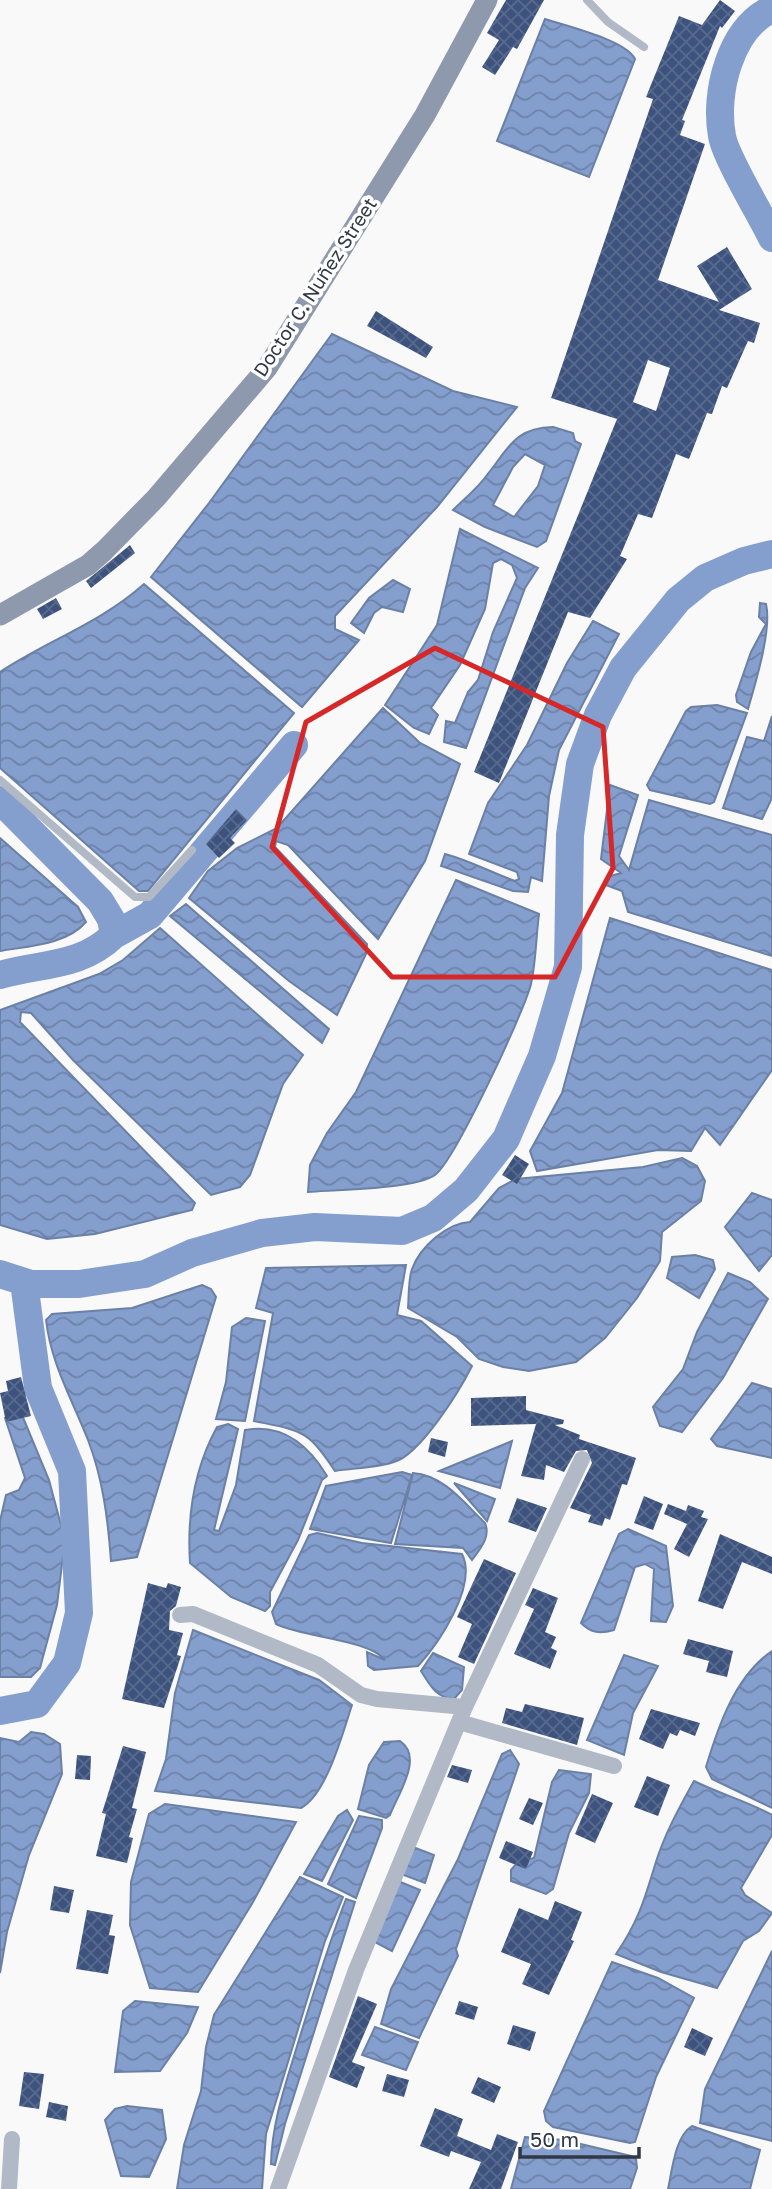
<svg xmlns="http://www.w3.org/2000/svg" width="772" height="2189" font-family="'Golos Text',sans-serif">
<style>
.water{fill:url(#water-waves);stroke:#6b80a5;stroke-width:2;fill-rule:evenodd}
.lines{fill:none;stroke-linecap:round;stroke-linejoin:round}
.river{stroke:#849ece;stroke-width:28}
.building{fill:url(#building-cross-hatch);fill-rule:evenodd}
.service{stroke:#b1b9c6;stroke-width:8}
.minor{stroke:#b1b9c6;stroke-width:16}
.secondary{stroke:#8e99ad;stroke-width:21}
.marked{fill:none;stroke:#d62828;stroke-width:5;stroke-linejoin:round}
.labels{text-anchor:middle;stroke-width:7;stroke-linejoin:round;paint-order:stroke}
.street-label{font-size:19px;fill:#323946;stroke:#fff}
</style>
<defs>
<pattern id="water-waves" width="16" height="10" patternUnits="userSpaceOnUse" patternTransform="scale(1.75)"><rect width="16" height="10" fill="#849ece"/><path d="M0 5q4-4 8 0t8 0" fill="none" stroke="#6d82a9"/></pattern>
<pattern id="building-cross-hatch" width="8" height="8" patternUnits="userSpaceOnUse" patternTransform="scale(1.75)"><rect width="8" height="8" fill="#3d537e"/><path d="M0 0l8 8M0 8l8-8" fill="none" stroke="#586a8d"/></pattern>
</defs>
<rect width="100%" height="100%" fill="#f9f9f9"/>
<path class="water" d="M545,19C566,26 626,40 635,59L589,177L497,141Z
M332,334L453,391L517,407L437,507L335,616V629L359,640L302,707L151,577L209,503Z
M553,427L573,433L575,441L581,444L546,541L537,547L485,527L453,510C464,499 478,488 487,475C509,448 514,428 553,427ZM525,454L545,465L538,486L514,517L493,505L513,467Z
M460,529L538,568L525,588L466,748L444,742L446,721L455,723L468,692L478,680L493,632L517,578L512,565L501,559L493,563L485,609L460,665L431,708L438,715L429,734L414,728L385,705L437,625Z
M393,580L410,589L403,612L382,607L374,613L364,633L351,623L369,598Z
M144,584L294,713L148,891H139L0,768V672C47,641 102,622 144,584Z
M760,603L766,604C772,629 756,681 748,709L737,702L736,695L751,652L766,624L759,617Z
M593,621L619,634L559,750L549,796L542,881L531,877L528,892L513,891L441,866L445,854C471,861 490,872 515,881L519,879L517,872L469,854L488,803L527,745L567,663Z
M717,705L747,713L714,802L710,804L650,790L647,785L686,711L691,707Z
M383,708L420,743L460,764L425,861L378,939L288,845L276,841L275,847L367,944L366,954L337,1015L289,981L189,898L208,871L237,848L277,828Z
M772,716V798L762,819L723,808L747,737L764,741Z
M610,785L638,795L619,856L629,870L649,800L772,835V956L628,912L622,891L606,885L607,877L621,873L601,859Z
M0,838L78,907L86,922C66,945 29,946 0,951Z
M456,880L539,914C536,937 536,962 531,984C524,1012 455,1160 435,1175C416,1189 334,1190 308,1192L310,1165L327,1133L356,1092Z
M186,904L329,1029L322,1043L170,916Z
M610,918L772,970V1070L720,1145L705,1128L691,1151L658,1150L537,1171L530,1151L562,1093Z
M160,928L303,1055L283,1084L250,1175L240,1187L211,1195L73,1060L31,1013L21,1012L20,1022L195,1203L192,1210L95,1234L47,1239L0,1225V1010L99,974L123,960Z
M682,1158L697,1166L705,1181L701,1201L662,1232L660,1261L637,1298L605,1338L576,1362L529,1371L503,1367L479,1359L457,1337L408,1308C409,1296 408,1281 412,1269C420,1247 447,1223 470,1222L499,1188L516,1179L643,1167Z
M752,1193L772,1200V1255L759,1271L725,1227Z
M695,1255L713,1260L715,1269L699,1298L667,1278L672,1257Z
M406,1265L397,1315L421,1321L472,1366C460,1390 420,1455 394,1462C376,1468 354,1468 335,1471C307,1429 302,1431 254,1421L273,1313L256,1308L266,1268Z
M728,1273L750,1282L768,1299L723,1378L682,1432L660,1426L653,1407L683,1369L697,1332Z
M202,1285L211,1289L216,1297L137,1557L111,1561C108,1520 103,1479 88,1440C72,1399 51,1364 46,1320L52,1314L132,1308Z
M246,1318L265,1321L245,1421L216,1419L226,1382L232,1327Z
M752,1383L772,1389V1458L717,1446L711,1439Z
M22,1415L49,1480L65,1540L57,1605L40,1668L31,1677H0V1521L6,1495L19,1490L25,1478L5,1418Z
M228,1424L238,1429L214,1530L219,1531L236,1485L245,1430C284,1423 309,1446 327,1476L322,1480L298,1540L270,1592V1606L265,1611L231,1597L190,1563C187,1516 194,1469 217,1427Z
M512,1441L500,1488L439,1471Z
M402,1472L412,1475L391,1543L310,1529L326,1486Z
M413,1473C444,1475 465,1504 485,1523C491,1537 480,1549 472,1560L463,1548L395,1544Z
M454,1483L495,1499L487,1521Z
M628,1529L666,1546L673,1606L666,1622L651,1621L654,1569L645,1564L635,1567L614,1630C600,1634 591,1633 581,1623L619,1534Z
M317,1533L362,1543L462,1554C478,1585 439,1643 418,1666L374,1670L368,1666L367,1652L385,1660C367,1639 306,1638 276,1624L272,1612L309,1535Z
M193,1630L319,1680L352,1705C343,1732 327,1794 301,1808L155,1791L166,1759L175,1693Z
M772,1651V1808L712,1779L706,1767C718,1727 735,1676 772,1651Z
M433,1653L464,1667L462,1690L454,1699C436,1698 430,1685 421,1671Z
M624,1655L658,1666L633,1713L624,1755L587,1740Z
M31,1732L44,1734L60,1744L62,1774L29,1855L7,1932L0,1973V1738L19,1742Z
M400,1741C424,1757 398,1794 390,1815L386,1818L358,1809L369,1765L384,1742Z
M510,1750L519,1764L456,1949L458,1956L419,2038L381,2024L391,1989L458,1859L502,1754Z
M559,1770L591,1774L589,1793L569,1833L553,1889L546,1894L511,1881V1870L518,1862L534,1858L552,1782Z
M694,1781C720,1794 747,1801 772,1815V1835L741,1888L745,1895L772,1913L759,1931L743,1941L717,1988L661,1972L616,1954C638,1922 644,1901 655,1865C664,1835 679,1808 694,1781Z
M165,1804L296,1822L253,1902L198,1992L150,1988L130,1925L131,1882L149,1814Z
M347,1810L353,1820L322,1881L304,1874L338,1816Z
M359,1816L382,1820V1828L356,1898L328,1884Z
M413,1847L434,1855L425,1883L401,1874Z
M300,1877L343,1897L325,1941L266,2134L262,2189H177L184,2145L201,2091L206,2047L214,2015Z
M398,1881L420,1890L392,1951L373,1941Z
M346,1899L355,1902L285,2124L275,2165L271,2164C272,2121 286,2083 298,2043C313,1994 328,1946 346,1899Z
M772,1951V2141L700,2123L705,2089Z
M612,1962L658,1978L694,1998L656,2077L635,2142L630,2143L553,2127L546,2121L544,2111Z
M135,2001L198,2007L187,2033L160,2071L115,2072L123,2011Z
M375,2027L418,2042L406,2070L362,2055Z
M127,2106L162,2110L166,2139L149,2177L121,2176L105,2120L115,2109Z
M692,2126L760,2150L750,2189H668C672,2171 675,2136 692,2126Z
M525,2137L564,2140L631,2156L636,2159L637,2168L630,2189H511Z"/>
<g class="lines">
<path class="river" d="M772,9C730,28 714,93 722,136C725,156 761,215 772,238
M0,800L100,901L111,919L114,935C81,967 43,963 0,975
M114,935L150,915L294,745
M0,1274L31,1284H79L145,1274L192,1253L262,1233L315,1227L402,1231L433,1218L466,1190L506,1139L542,1056L568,967L570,835L580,764L598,715L623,668L678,600L705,578L744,561L772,554
M0,1711L37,1704L67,1663L79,1613L72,1471L38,1388L24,1282"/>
</g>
<path class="building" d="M506,0H544L517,49L513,47L495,75L482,67L499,40L487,33Z
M720,0L735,11L722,28L720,26L682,120L685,121L680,135L705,144L658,280L719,302L697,266L727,247L752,289L719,310L760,323L754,343L748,341L727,388L722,386L712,414L707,413L689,459L676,454L652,518L638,514L620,556L627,559L590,618L568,612L499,783L474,772L617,419L551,398L653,99L646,97L679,16L702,25ZM648,360L670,368L656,411L633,402Z
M376,311L433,347L426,358L367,326Z
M130,545L135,553L91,588L86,581Z
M56,598L62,609L43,619L37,609Z
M236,809L247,820L230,838L235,843L219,858L206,844Z
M515,1155L529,1164L517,1184L502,1175Z
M21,1377L31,1416L6,1422L0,1393L8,1391L6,1381Z
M526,1396V1410L564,1420L563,1424L555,1425L580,1435L579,1439L636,1458L627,1485L622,1484L610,1520L605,1518L602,1526L588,1522L591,1515L570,1508L592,1463L587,1450L576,1451L564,1472L546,1465L544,1480L521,1476L536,1424L471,1426V1398Z
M431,1438L448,1442L445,1457L428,1452Z
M644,1496L663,1504L653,1530L634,1523Z
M517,1498L547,1508L536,1532L508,1522Z
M668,1504L686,1511L688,1505L704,1511L701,1517L708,1519L689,1557L674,1549L687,1524L664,1514Z
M720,1534L772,1557V1574L742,1562L723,1609L698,1601Z
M484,1559L516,1573L474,1664L458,1657L472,1624L457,1617Z
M148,1583L166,1588L168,1583L181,1587L176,1606L170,1611L169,1630L183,1633L177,1655L181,1656L164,1708L122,1699Z
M533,1588L558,1598L545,1632L556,1637L551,1648L557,1651L550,1669L514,1654L534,1609L525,1605Z
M688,1639L733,1651L727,1677L706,1672L709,1661L683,1654Z
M525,1704L584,1718L577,1745L502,1723L506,1708L522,1712Z
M651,1709L700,1723L695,1736L680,1730L677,1736L670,1733L663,1749L639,1739Z
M123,1746L146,1752L132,1808L137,1809L129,1837L133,1838L127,1863L96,1856L106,1814L102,1813Z
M77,1755L91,1756L90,1780L75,1779Z
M452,1765L472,1770L468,1783L447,1777Z
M647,1776L670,1785L658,1816L634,1807Z
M592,1794L613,1803L595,1843L575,1834Z
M529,1798L543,1803L533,1825L519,1819Z
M506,1841L533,1852L526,1869L499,1858Z
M54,1886L74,1890L69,1913L50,1910Z
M555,1901L582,1912L571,1940L574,1941L549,1995L522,1984L531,1964L501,1952L519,1908L548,1920Z
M87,1910L113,1915L109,1935L115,1936L108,1974L76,1969Z
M358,1996L377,2004L352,2062L365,2067L357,2088L329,2077Z
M459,2001L478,2007L474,2020L455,2014Z
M513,2025L536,2032L530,2051L507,2044Z
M692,2028L713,2038L705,2056L684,2047Z
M24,2072L44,2074L39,2109L19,2106Z
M387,2074L409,2080L404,2097L382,2091Z
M478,2077L501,2087L494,2103L471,2093Z
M49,2102L68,2106L66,2121L46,2117Z
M435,2108L463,2119L457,2136L491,2150L497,2134L518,2142L501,2189H469L481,2162L451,2151L449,2157L420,2146Z"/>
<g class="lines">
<path class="service" d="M587,0L608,22L644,47
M0,780L135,897H149L192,850"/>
<path class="minor" d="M180,1615L193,1614L318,1665L361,1695L377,1699L465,1707L356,1970L278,2189
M465,1707L582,1459
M459,1722L614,1766
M9,2189L12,2139"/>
<path class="secondary" d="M0,615L88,565L104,551L156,498L267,368L425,115L487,0"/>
</g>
<path class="marked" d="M435,648L603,727L613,868L555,977H392L272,847L306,722Z"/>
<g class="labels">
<g class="street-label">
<text transform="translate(315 287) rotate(-57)" y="7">Doctor C. Nuñez Street</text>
</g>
</g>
<path d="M520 2147v10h119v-10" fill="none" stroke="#323946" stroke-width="3.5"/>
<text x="530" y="2147" font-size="21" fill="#323946" stroke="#ffffff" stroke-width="5" paint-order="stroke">50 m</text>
</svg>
